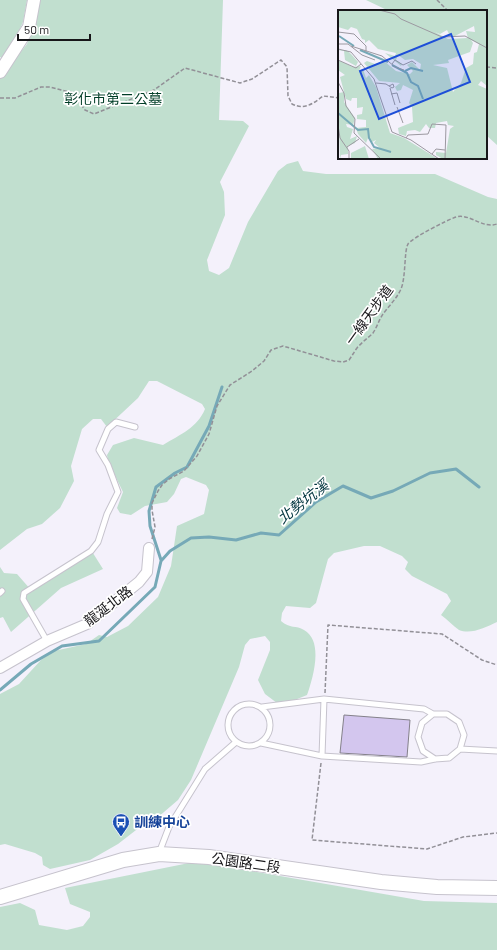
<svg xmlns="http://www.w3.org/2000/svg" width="497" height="950" font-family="Barlow,'Noto Sans TC',sans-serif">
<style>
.green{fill:#c1dfcf}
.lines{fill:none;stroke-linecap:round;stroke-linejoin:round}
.stream{stroke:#76a9b7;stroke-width:3}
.building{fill:#d3c6ee;stroke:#84818a}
.service-casing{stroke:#c6c3cd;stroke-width:7}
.minor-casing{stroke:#c6c3cd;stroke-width:12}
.tertiary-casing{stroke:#c6c3cd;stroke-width:14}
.secondary-casing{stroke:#c6c3cd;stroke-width:16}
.path{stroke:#929097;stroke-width:1.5;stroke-dasharray:4 2;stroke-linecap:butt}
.service{stroke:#fff;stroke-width:5}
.minor{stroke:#fff;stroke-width:10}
.tertiary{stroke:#fff;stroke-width:12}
.secondary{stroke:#fff;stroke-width:14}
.labels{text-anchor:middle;stroke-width:3.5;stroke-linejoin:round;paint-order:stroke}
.park-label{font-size:14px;fill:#003d27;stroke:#fff}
.street-label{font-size:14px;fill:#171619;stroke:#fff}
.transit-label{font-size:14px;font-weight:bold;fill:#164399;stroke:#fff;text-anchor:start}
.water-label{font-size:15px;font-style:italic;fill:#01343e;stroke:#fff}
.inset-river{fill:none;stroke:#76a9b7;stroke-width:2}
.inset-road{fill:none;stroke:#9c99a1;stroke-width:1}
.view{fill:#1d4ed8;fill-opacity:0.15;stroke:#1d4ed8;stroke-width:2}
.inset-edge{fill:none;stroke:#171619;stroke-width:2}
</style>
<rect width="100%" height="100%" fill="#f4f1fb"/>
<path class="green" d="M0,0H27L23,22L6,60L0,57Z
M40,0H223L219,120L243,121L249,126L220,182L224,192L225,215L207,260L209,271L219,275L229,268L248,222L278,171L287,164L298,161L303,171L326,174H435L488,197L497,199V622C486,627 471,635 459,630C453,626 447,619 441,615L451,601L447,594L412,576L405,569L408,562L402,556L380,546H364L334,553L328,559L316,603L310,608L286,606L282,613L281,621C290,629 296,625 304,630C324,641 313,678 307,695L285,704L277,703L265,694L258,680L270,650V642L265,636L250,639L245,645L239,667L191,780L178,800L157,818L149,820L118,844L90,860L50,869L43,865L42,857L35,853L5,844L0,845V694L19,684L41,660L54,651L86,644L99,635L107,637L128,626L158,597L171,566L177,526L204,514L209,490L206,485L186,477L181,479L174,494L167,502L145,506L131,515L120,513L117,508L123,492L108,461L107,455L113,445L134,438L163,445C181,434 197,428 205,409L202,404L157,381H149L138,398L107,427L101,419H93L82,429L71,466L74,481L60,508L42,524L27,529L0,550V78L27,44Z
M366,0H497V145L486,135V11H389Z
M91,550L103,569L61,588L11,632L3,617L0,618V567L4,573L17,574L31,590Z
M189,863H205L424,901L497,903V950H0V907L20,903L35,910L39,925L67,930L83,926L90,917V912L70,904L65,888Z"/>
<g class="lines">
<path class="stream" d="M161,560L150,526L149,511L156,487L175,473L187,467L209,426L222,387
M0,690L31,664L62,646L99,641L155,587L161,561L170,551L191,538L209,537L236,540L261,533L279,535L316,502L343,486L371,498L393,491L430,473L456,469L479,487"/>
</g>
<path class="building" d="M344,715L410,720L407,757L340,753Z"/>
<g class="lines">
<g class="service-casing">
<path id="service" d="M0,593L2,591
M47,641L23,599L24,593L91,551L98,542L107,514L118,492L108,465L99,450L108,429L116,422L135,427
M228 725a21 21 0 1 1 42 0a21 21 0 1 1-42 0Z
M262,707L324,699
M261,743L322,756L421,762L435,759L449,758L460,749L464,735L459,722L447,714H433L422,723L418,737L423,751L435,759
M460,749L497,751
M322,756L324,699L424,709L433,714
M159,853L169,827L205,769L236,742"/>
</g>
<g class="minor-casing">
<path id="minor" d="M0,668L47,641L87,624L139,582L147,572L149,548"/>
</g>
<g class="tertiary-casing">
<path id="tertiary" d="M0,72L29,27L34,0"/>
</g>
<g class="secondary-casing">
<path id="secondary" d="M0,897L123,860L159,854L209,857L381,882L437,887L497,888"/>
</g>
<path class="path" d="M437,0L448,11
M486,67L497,68
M0,98H15L41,87H50L73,93L85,110L94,114L154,90L185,68L240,83L252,79L281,60L287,67L288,96L292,104C304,110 313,104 323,96L339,98
M152,539L155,527L152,510V503L158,491L162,485L169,479L184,471L197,456L209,434L217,406L230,385L252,371L264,361L271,350L283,346L334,361L343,362L349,360C352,356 354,352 357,348C362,342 368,338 373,333C377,327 379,320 383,314C389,306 397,298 401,289C406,277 404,251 408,244C412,238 447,220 456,217C470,213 482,229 497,224
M325,693L328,625L442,634L482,660L497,665
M321,763L312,840L427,849L463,837L497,833"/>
<use href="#service" class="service"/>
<use href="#minor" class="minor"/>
<use href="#tertiary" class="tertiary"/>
<use href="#secondary" class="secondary"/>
</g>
<defs>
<g id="bus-pin" transform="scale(0.9)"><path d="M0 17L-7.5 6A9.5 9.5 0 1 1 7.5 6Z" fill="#1a4fb4" stroke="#fff"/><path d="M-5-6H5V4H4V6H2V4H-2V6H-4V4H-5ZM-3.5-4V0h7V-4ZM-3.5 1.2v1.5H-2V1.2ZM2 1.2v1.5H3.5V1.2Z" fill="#fff"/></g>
</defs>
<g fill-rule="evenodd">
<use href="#bus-pin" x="121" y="822"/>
</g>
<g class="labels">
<g class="park-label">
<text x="113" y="104">彰化市第二公墓</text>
</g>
<g class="street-label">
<text transform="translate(369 315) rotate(-54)" y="5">一線天步道</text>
<text transform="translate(108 606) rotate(-37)" y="5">龍涎北路</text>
<text transform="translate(246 863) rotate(8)" y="5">公園路二段</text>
</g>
<g class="transit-label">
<text x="134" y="827">訓練中心</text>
</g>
<g class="water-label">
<text transform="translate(303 502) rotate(-38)" y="5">北勢坑溪</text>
</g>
</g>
<g transform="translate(338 10)">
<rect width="149" height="149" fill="#f4f1fb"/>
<path d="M0,0H149V76L143,71L140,75L149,79V149H105L98,145V142L108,143L112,119L116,116L110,115L109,111L98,113L97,118H91L88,114L82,122L77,120L69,121L68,126L61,124L60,118L75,112L74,97L71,93L75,80L65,75L63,80L59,81L57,77L62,73L41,71L26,53L29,51L37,54L46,51L58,61L72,64L75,61L69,55L74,52L82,60L83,54L75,49L67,50L60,45L58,50L64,54L63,56L47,43L57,46L58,43L40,39L31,30L27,33V30L24,29L19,19L13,17L10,20L0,17ZM136,16L137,22L128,21L130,28L110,29L97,22L102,24L109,20L111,24L108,26H117ZM133,30L141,34L139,42L136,43L135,54L128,58L123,73L115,82L109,58L95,55L111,53L110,50L132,42L135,33ZM0,40H8L13,44L20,52L18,56L7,50L6,41ZM0,50L15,57L23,56L21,61L25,59L28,68L31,65L38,77L52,123L66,128L100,149H40L34,139L42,138L36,133L38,130L34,132L30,128L28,133L20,124L18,118L28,117V110L19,109V105L24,104L25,97L19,98V88H14L13,91L8,89L2,67L7,65L0,60ZM0,74L1,83L6,82V92L17,108L15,115L8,114L9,117L15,119L12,129L19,126L17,133L10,136V144L3,145L2,149ZM27,136L31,149H13V143Z" fill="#c1dfcf" fill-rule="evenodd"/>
<path class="inset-river" d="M1,26L16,36M22,40L50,52M54,55L69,63L73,72L80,76L85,89M67,61L73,58L85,61M0,103L20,120L30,119L31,128L36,137L53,142"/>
<path class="inset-road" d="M41,0L57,4L63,9L104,27L127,26L149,38M0,22L16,24L28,36V42M0,34H10L24,45L37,50M13,36L44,46L57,57L66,60M0,39L13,42L36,69L54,122L73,130L101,149M0,50L18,58L23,54M54,54L57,50L65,55L74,51L78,54M0,72L6,83L8,96L17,109L16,123L43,149M38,73L48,74L54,78L56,77L55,74L51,76M52,78L57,95M53,84L59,83L62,93M59,97L65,113M0,115L2,128L11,141V149M68,128L70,125L90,124L94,114L108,115L107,149M9,137L21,129M94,144L98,139L107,140"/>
<path class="view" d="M113,24L132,72L41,109L22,61Z"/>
<rect width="149" height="149" class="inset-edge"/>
</g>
<path d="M18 34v6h72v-6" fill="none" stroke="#171619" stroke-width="2"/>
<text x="24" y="34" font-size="12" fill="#171619" stroke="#ffffff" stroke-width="3" paint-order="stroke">50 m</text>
</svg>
